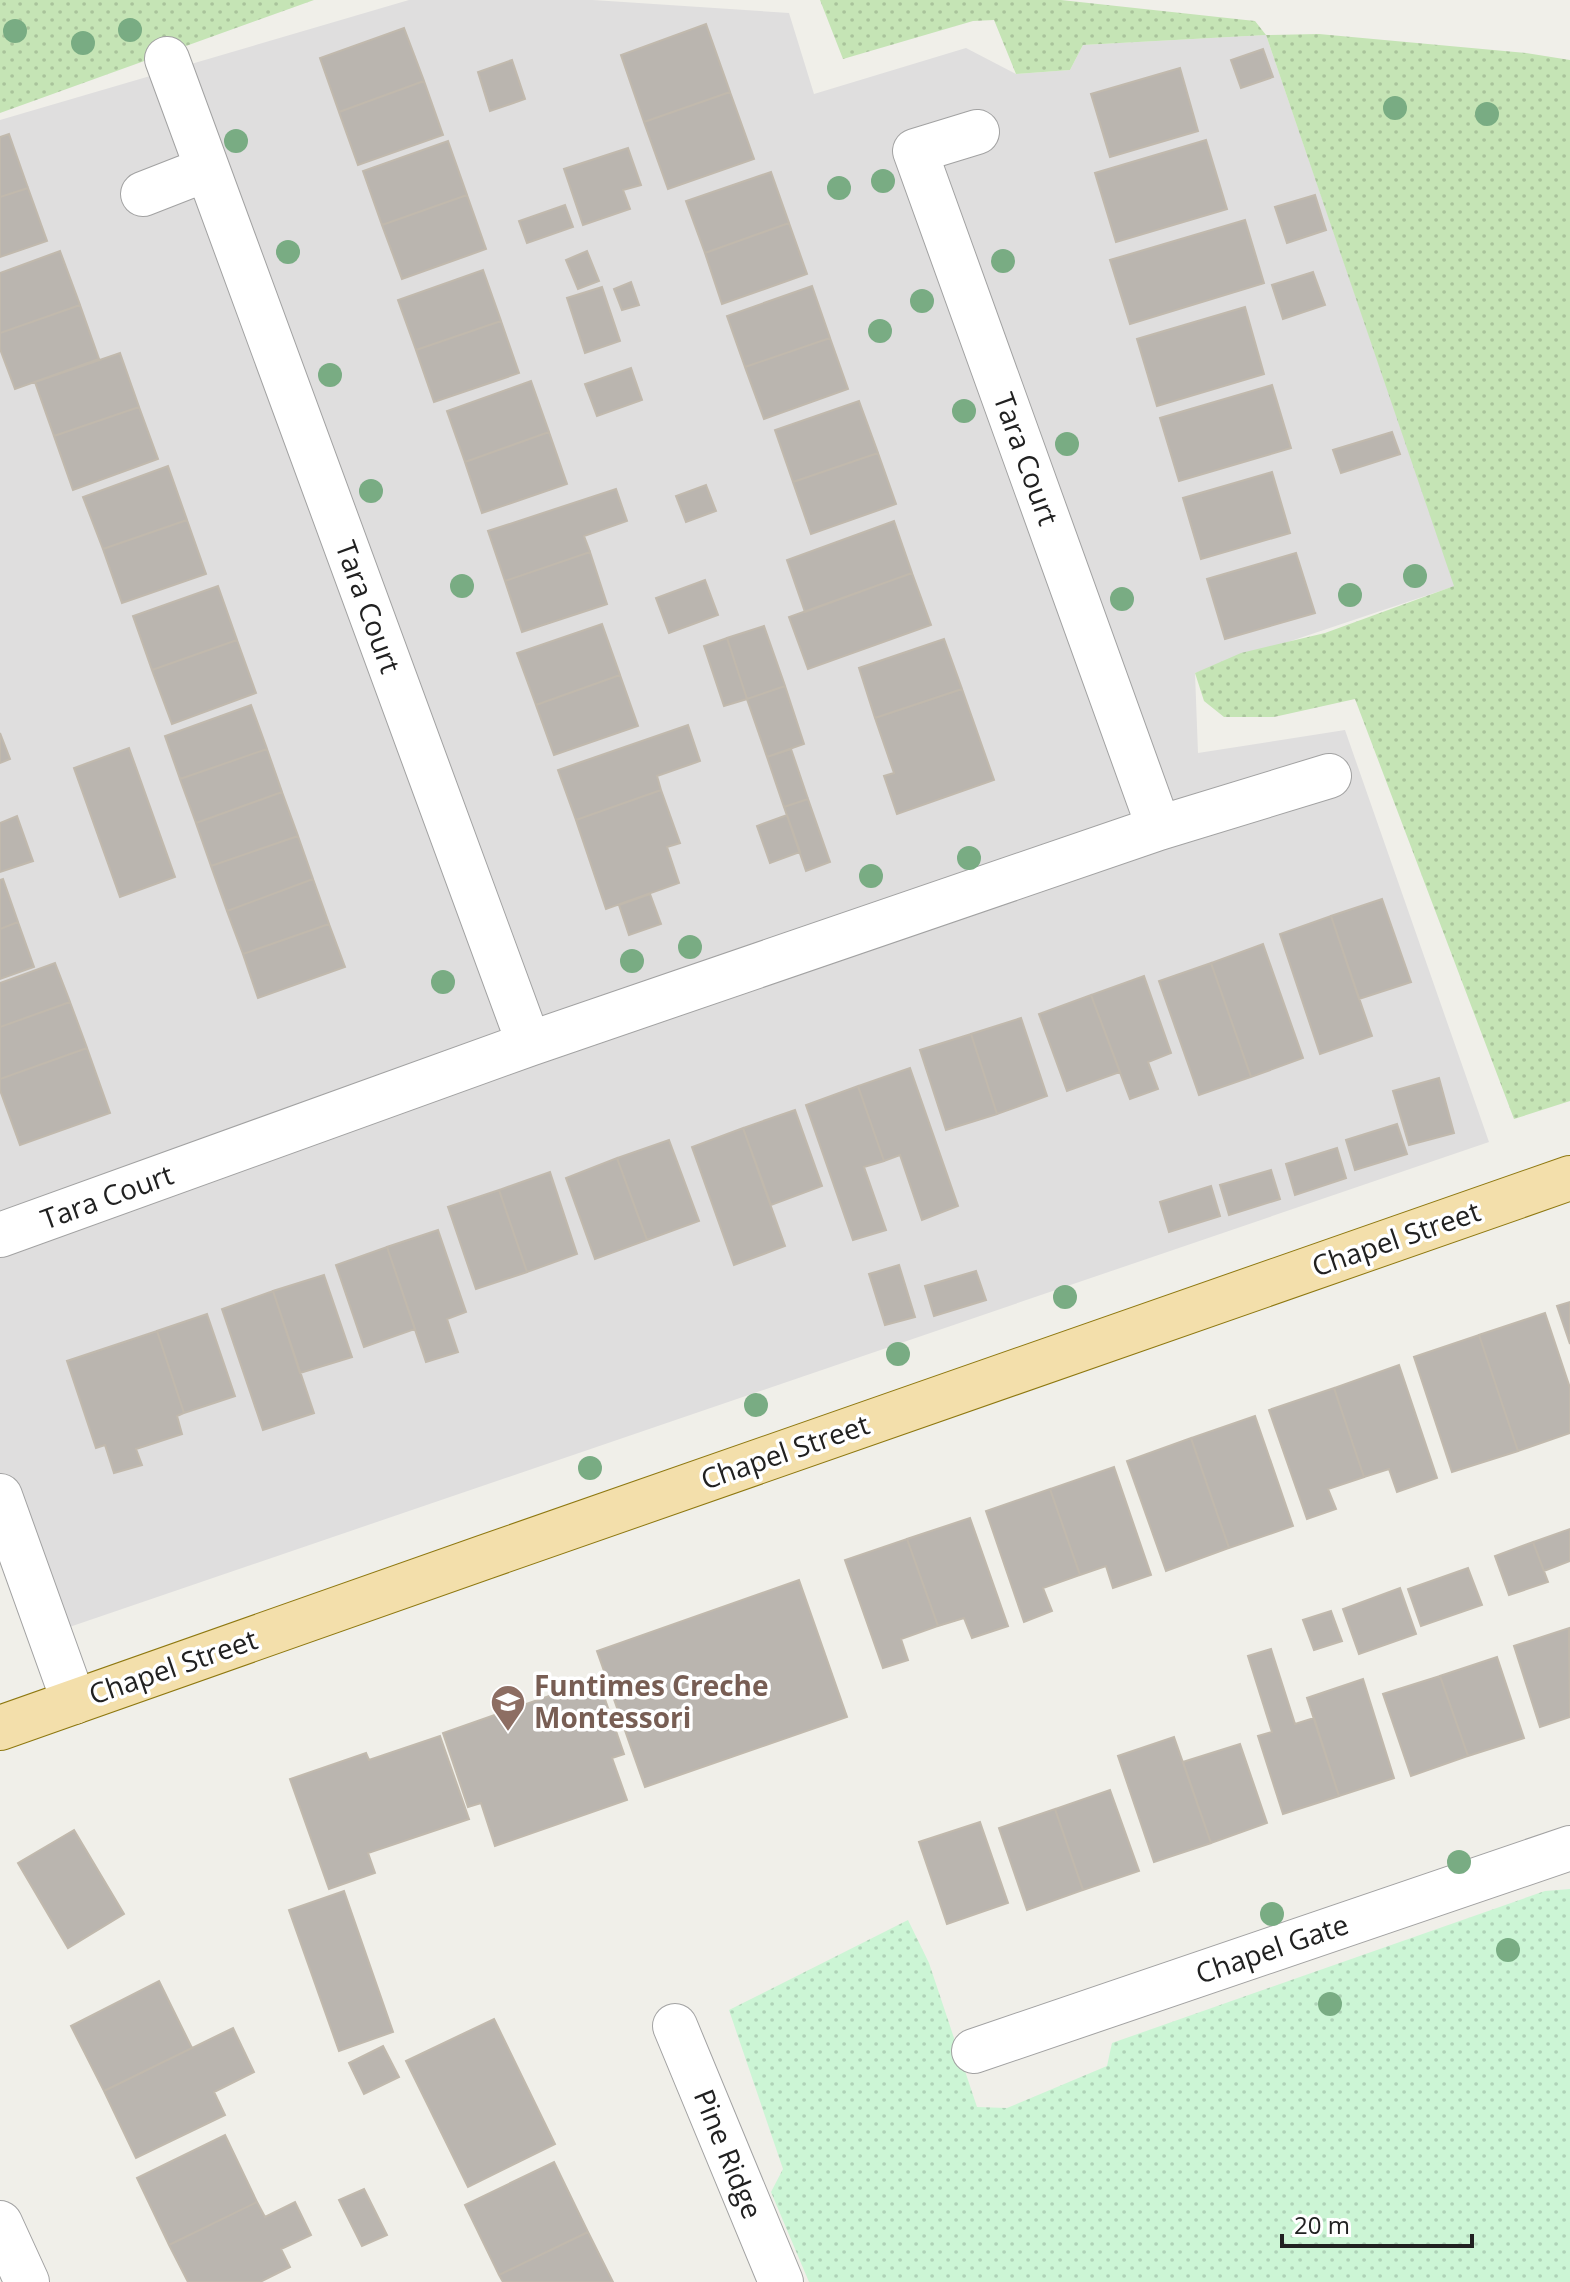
<svg xmlns="http://www.w3.org/2000/svg" width="1570" height="2282" font-family="'Open Sans',sans-serif">
<style>
.residential{fill:#dfdede}
.grass{fill:url(#grass-dots)}
.park{fill:url(#park-dots)}
.building{fill:#bab5af;stroke:#c1b9ad;stroke-width:2}
.lines{fill:none;stroke-linecap:round;stroke-linejoin:round}
.minor-casing{stroke:#a2a2a2;stroke-width:46}
.major-casing{stroke:#8e7810;stroke-width:46}
.minor{stroke:#fff;stroke-width:44}
.major{stroke:#f3dfab;stroke-width:44}
.tree{fill:#79ac83}
.labels{text-anchor:middle;stroke-width:7;stroke-linejoin:round;paint-order:stroke}
.street-label{font-size:28px;fill:#212121;stroke:#fff}
.education-label{font-size:28px;font-weight:bold;fill:#785e54;stroke:#fff;text-anchor:start}
</style>
<defs>
<pattern id="grass-dots" width="8" height="8" patternUnits="userSpaceOnUse" patternTransform="scale(2)"><rect width="8" height="8" fill="#c5e4b5"/><path d="M2 2h.1M6 6h.1" fill="none" stroke="#a9c39b" stroke-width="1.8" stroke-linecap="round"/></pattern>
<pattern id="park-dots" width="8" height="8" patternUnits="userSpaceOnUse" patternTransform="scale(2)"><rect width="8" height="8" fill="#ccf5d5"/><path d="M2 2h.1M6 6h.1" fill="none" stroke="#afd2b7" stroke-width="1.8" stroke-linecap="round"/></pattern>
</defs>
<rect width="100%" height="100%" fill="#f0efe9"/>
<path class="residential" d="M409,0H593L789,13L814,94L966,48L1016,74L1070,70L1083,45L1266,35L1455,586L1195,673L1198,753L1345,730L1489,1142L49,1634L0,1562V120Z"/>
<path class="grass" d="M0,0H314L0,113Z
M820,0H1061L1255,21L1266,35L1319,34L1526,53L1570,60V1101L1514,1119L1355,699L1274,717H1224L1204,701L1195,673L1241,653L1325,633L1454,586L1266,35L1083,45L1070,70L1016,74L994,20L973,21L843,59Z"/>
<path class="park" d="M1570,1889V2282H809L771,2192L783,2169L729,2010L908,1920L929,1963L977,2107L1007,2108L1107,2066L1112,2043L1545,1891Z"/>
<path class="building" d="M706,24L730,92L644,122L621,55Z
M404,28L424,81L339,112L320,58Z
M1263,49L1273,77L1241,88L1231,60Z
M512,60L525,99L490,111L478,72Z
M1180,68L1198,131L1110,157L1091,94Z
M424,81L443,135L358,165L339,112Z
M730,92L754,159L668,189L644,122Z
M9,134L28,188L0,197V137Z
M1206,140L1227,209L1116,242L1095,173Z
M448,141L467,195L382,225L363,171Z
M628,148L641,185L623,190L630,209L583,225L564,169Z
M771,172L789,223L705,253L686,201Z
M28,188L47,241L0,257V197Z
M467,195L486,249L402,279L382,225Z
M1315,195L1326,230L1287,243L1275,207Z
M565,205L573,227L527,243L519,221Z
M1245,220L1264,283L1130,324L1110,260Z
M789,223L807,274L722,304L705,253Z
M60,251L80,305L0,333V273Z
M587,251L599,281L578,289L566,260Z
M483,270L501,321L416,350L398,300Z
M1313,272L1325,305L1283,319L1272,285Z
M631,282L639,305L622,310L614,289Z
M812,286L830,338L745,367L727,316Z
M602,287L620,341L585,353L567,298Z
M80,305L99,359L15,389L0,349V333Z
M1245,307L1264,374L1157,406L1137,339Z
M501,321L519,373L434,402L416,350Z
M830,338L848,389L764,419L745,367Z
M120,353L139,407L54,436L35,382Z
M631,368L642,400L597,416L585,384Z
M531,381L549,432L465,462L447,411Z
M1272,385L1291,448L1179,481L1160,418Z
M859,401L878,453L793,482L775,430Z
M139,407L158,459L73,490L54,436Z
M549,432L567,484L482,513L465,462Z
M1392,432L1400,454L1341,473L1333,450Z
M878,453L896,504L811,534L793,482Z
M168,466L187,520L103,549L83,497Z
M1272,472L1290,533L1201,559L1183,498Z
M706,485L716,511L686,522L676,496Z
M616,489L627,521L584,536L590,552L505,581L488,531Z
M187,520L206,574L122,603L103,549Z
M894,521L912,573L805,612L787,560Z
M590,552L607,604L522,632L505,581Z
M1296,553L1315,613L1225,639L1207,579Z
M912,573L931,625L808,669L789,617Z
M705,580L718,615L669,633L656,598Z
M218,586L237,640L152,670L133,616Z
M602,624L620,675L536,705L517,653Z
M764,626L785,686L747,699L727,638Z
M727,638L747,699L724,706L704,646Z
M944,639L962,689L875,718L859,668Z
M237,640L256,693L172,724L152,670Z
M620,675L638,726L554,755L536,705Z
M785,686L804,744L767,757L747,699Z
M962,689L994,780L897,814L884,776L894,773L875,718Z
M251,705L267,749L180,779L165,736Z
M688,725L700,761L657,776L661,790L576,820L558,770Z
M0,733L10,759L0,763Z
M129,748L175,877L120,897L74,768Z
M267,749L282,792L196,823L180,779Z
M791,749L808,799L784,807L767,757Z
M661,790L680,843L667,847L679,883L606,909L576,820Z
M282,792L298,836L211,866L196,823Z
M808,799L830,862L806,871L784,807Z
M787,815L800,852L770,863L757,826Z
M17,816L33,861L0,872V823Z
M298,836L313,879L227,911L211,866Z
M3,879L18,922L0,929V880Z
M313,879L329,924L243,954L227,911Z
M650,894L661,924L629,935L619,905Z
M1382,899L1411,982L1359,999L1331,916Z
M1331,916L1372,1036L1320,1054L1280,934Z
M18,922L34,967L0,979V929Z
M329,924L345,967L258,998L243,954Z
M1263,944L1303,1058L1251,1077L1211,963Z
M55,963L70,1002L0,1027V983Z
M1211,963L1251,1077L1199,1095L1159,981Z
M1144,976L1171,1053L1148,1062L1158,1089L1130,1099L1091,995Z
M1091,995L1120,1072L1067,1091L1039,1014Z
M70,1002L87,1048L0,1079V1027Z
M1021,1018L1047,1096L997,1114L971,1034Z
M971,1034L997,1114L946,1130L920,1050Z
M87,1048L110,1113L20,1145L0,1090V1079Z
M910,1068L958,1206L922,1220L900,1155L884,1161L858,1086Z
M1439,1078L1454,1133L1409,1145L1393,1091Z
M858,1086L884,1161L864,1167L886,1230L853,1240L806,1105Z
M795,1110L822,1186L771,1205L743,1128Z
M1397,1124L1407,1154L1355,1170L1346,1140Z
M743,1128L785,1246L734,1265L692,1147Z
M669,1140L699,1221L647,1240L617,1158Z
M1337,1148L1346,1178L1295,1195L1286,1164Z
M617,1158L647,1240L595,1259L566,1178Z
M1271,1170L1280,1199L1229,1215L1220,1185Z
M550,1172L577,1254L527,1272L499,1190Z
M1211,1186L1220,1216L1169,1232L1160,1202Z
M499,1190L527,1272L476,1289L448,1207Z
M438,1230L466,1312L447,1319L458,1352L426,1362L387,1247Z
M387,1247L415,1329L364,1347L336,1265Z
M899,1265L915,1317L885,1325L869,1274Z
M976,1271L986,1300L934,1316L925,1286Z
M324,1275L352,1357L300,1373L273,1291Z
M273,1291L314,1413L263,1430L222,1309Z
M1570,1302V1344L1557,1306Z
M1545,1313L1570,1388V1433L1518,1451L1479,1335Z
M207,1314L235,1396L184,1413L157,1331Z
M157,1331L184,1413L177,1416L182,1434L136,1449L142,1465L114,1473L105,1445L96,1448L67,1361Z
M1479,1335L1518,1451L1452,1472L1414,1357Z
M1399,1365L1437,1478L1397,1492L1389,1469L1364,1477L1334,1388Z
M1334,1388L1364,1477L1328,1489L1336,1509L1307,1519L1269,1410Z
M1255,1416L1293,1526L1229,1548L1191,1438Z
M1191,1438L1229,1548L1166,1571L1127,1461Z
M1114,1467L1151,1575L1113,1588L1106,1566L1080,1575L1050,1489Z
M1050,1489L1080,1575L1043,1588L1052,1611L1024,1622L986,1511Z
M970,1518L1008,1626L972,1638L964,1618L938,1626L907,1539Z
M1570,1529V1561L1544,1571L1533,1542Z
M907,1539L938,1626L901,1639L908,1660L883,1668L845,1560Z
M1533,1542L1548,1582L1509,1595L1495,1556Z
M1468,1568L1482,1605L1421,1626L1408,1589Z
M799,1580L847,1717L645,1787L597,1651Z
M1400,1588L1416,1634L1359,1654L1343,1609Z
M1331,1611L1342,1641L1314,1650L1303,1620Z
M1569,1628L1570,1717L1540,1727L1514,1646Z
M1271,1649L1295,1724L1314,1718L1339,1796L1283,1814L1258,1736L1272,1732L1248,1656Z
M1497,1657L1524,1738L1468,1756L1440,1676Z
M1440,1676L1468,1756L1411,1776L1383,1694Z
M598,1679L624,1754L612,1758L627,1800L495,1846L481,1803L468,1807L443,1733Z
M1363,1679L1394,1778L1339,1796L1307,1698Z
M440,1736L469,1819L368,1853L375,1873L329,1889L290,1779L366,1753L369,1760Z
M1174,1737L1211,1843L1154,1862L1118,1756Z
M1240,1744L1267,1823L1211,1843L1183,1762Z
M1110,1790L1139,1871L1083,1890L1055,1809Z
M1055,1809L1083,1890L1027,1910L999,1828Z
M980,1822L1008,1903L947,1924L919,1842Z
M74,1830L124,1914L68,1948L18,1863Z
M344,1891L393,2032L339,2051L289,1910Z
M159,1981L192,2048L104,2091L71,2026Z
M494,2019L555,2144L468,2187L406,2061Z
M233,2028L254,2072L214,2092L225,2115L136,2158L104,2091Z
M383,2046L399,2077L364,2094L349,2063Z
M225,2135L257,2202L169,2245L137,2178Z
M554,2162L588,2232L499,2275L465,2205Z
M364,2189L387,2235L362,2246L339,2200Z
M257,2202L265,2217L295,2202L311,2235L281,2249L290,2267L260,2282H188L169,2245Z
M588,2232L613,2282H503L499,2275Z"/>
<g class="lines">
<g class="minor-casing">
<path id="minor" d="M167,59L529,1044
M977,132L915,151L1159,828
M143,194L207,169
M0,1235L529,1044L1159,828L1329,776
M0,1496L74,1702
M675,2026L781,2282
M974,2051L1570,1848
M0,2223L27,2282"/>
</g>
<g class="major-casing">
<path id="major" d="M0,1728L485,1557L1570,1178"/>
</g>
<use href="#minor" class="minor"/>
<use href="#major" class="major"/>
</g>
<g class="tree">
<circle cx="130" cy="30" r="12"/>
<circle cx="15" cy="31" r="12"/>
<circle cx="83" cy="43" r="12"/>
<circle cx="1395" cy="108" r="12"/>
<circle cx="1487" cy="114" r="12"/>
<circle cx="236" cy="141" r="12"/>
<circle cx="883" cy="181" r="12"/>
<circle cx="839" cy="188" r="12"/>
<circle cx="288" cy="252" r="12"/>
<circle cx="1003" cy="261" r="12"/>
<circle cx="922" cy="301" r="12"/>
<circle cx="880" cy="331" r="12"/>
<circle cx="330" cy="375" r="12"/>
<circle cx="964" cy="411" r="12"/>
<circle cx="1067" cy="444" r="12"/>
<circle cx="371" cy="491" r="12"/>
<circle cx="1415" cy="576" r="12"/>
<circle cx="462" cy="586" r="12"/>
<circle cx="1350" cy="595" r="12"/>
<circle cx="1122" cy="599" r="12"/>
<circle cx="969" cy="858" r="12"/>
<circle cx="871" cy="876" r="12"/>
<circle cx="690" cy="947" r="12"/>
<circle cx="632" cy="961" r="12"/>
<circle cx="443" cy="982" r="12"/>
<circle cx="1065" cy="1297" r="12"/>
<circle cx="898" cy="1354" r="12"/>
<circle cx="756" cy="1405" r="12"/>
<circle cx="590" cy="1468" r="12"/>
<circle cx="1459" cy="1862" r="12"/>
<circle cx="1272" cy="1914" r="12"/>
<circle cx="1508" cy="1950" r="12"/>
<circle cx="1330" cy="2004" r="12"/>
</g>
<defs>
<g id="school-pin" transform="scale(1.8)"><path d="M0 17L-7.5 6A9.5 9.5 0 1 1 7.5 6Z" fill="#8d6e63" stroke="#fff"/><path d="M0-5L7-2L0 1L-7-2ZM-4 1L0 2.5L4 1V4Q0 6-4 4Z" fill="#fff"/></g>
</defs>
<g fill-rule="evenodd">
<use href="#school-pin" x="508" y="1702"/>
</g>
<g class="labels">
<g class="street-label">
<text transform="translate(1026 459) rotate(70)" y="10">Tara Court</text>
<text transform="translate(368 607) rotate(70)" y="10">Tara Court</text>
<text transform="translate(107 1197) rotate(-20)" y="10">Tara Court</text>
<text transform="translate(1396 1239) rotate(-19)" y="10">Chapel Street</text>
<text transform="translate(785 1452) rotate(-19)" y="10">Chapel Street</text>
<text transform="translate(173 1667) rotate(-19)" y="10">Chapel Street</text>
<text transform="translate(1272 1949) rotate(-19)" y="10">Chapel Gate</text>
<text transform="translate(728 2154) rotate(68)" y="10">Pine Ridge</text>
</g>
<g class="education-label">
<text x="534" y="1696">Funtimes Creche<tspan x="534" dy="32">Montessori</tspan></text>
</g>
</g>
<path d="M1282 2234v12h190v-12" fill="none" stroke="#212121" stroke-width="4"/>
<text x="1294" y="2234" font-size="24" fill="#212121" stroke="#ffffff" stroke-width="6" paint-order="stroke">20 m</text>
</svg>
